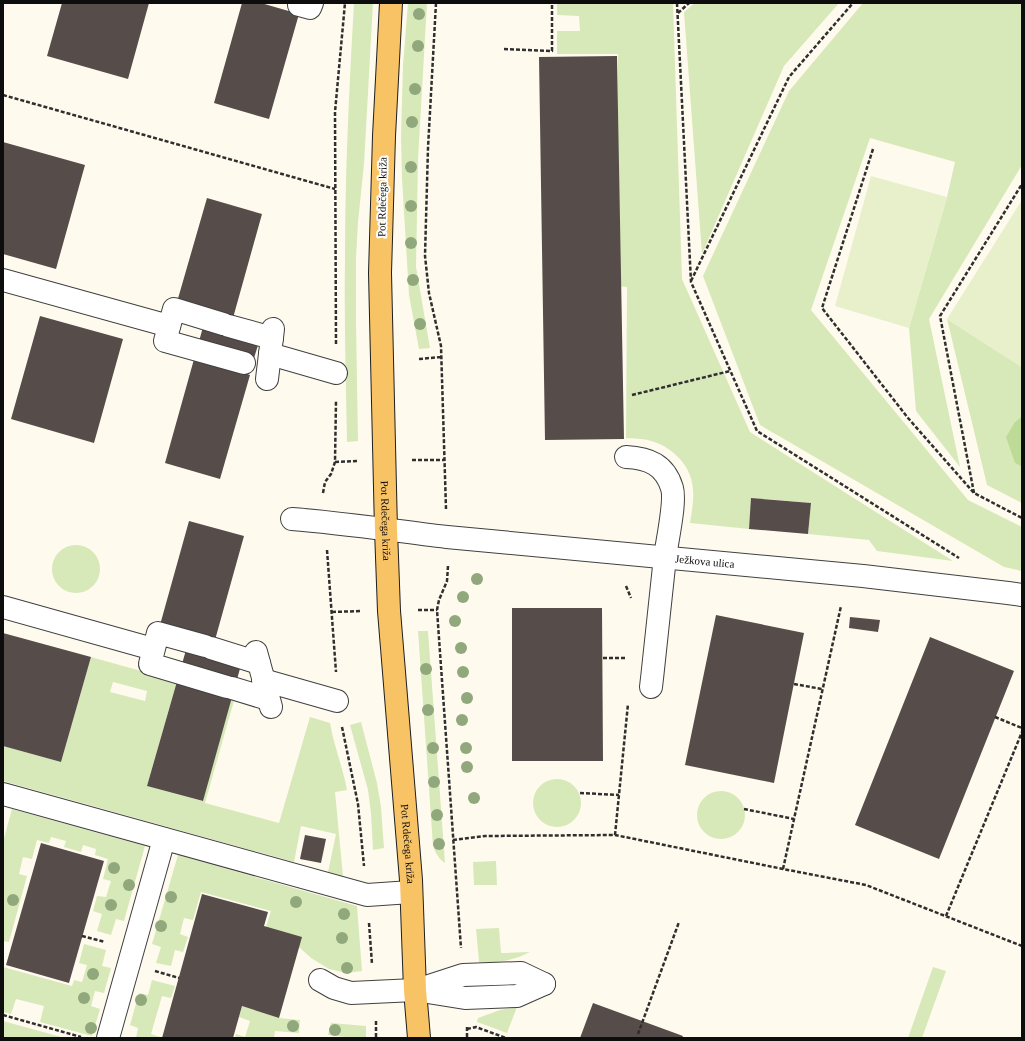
<svg xmlns="http://www.w3.org/2000/svg" width="1025" height="1041" font-family="Georgia,serif">
<style>
.green{fill:#d7e9b8;fill-rule:evenodd}
.forest{fill:#bdda97}
.pitch{fill:#e7f0ca}
.building{fill:#564d4a}
.lines{fill:none;stroke-linecap:round;stroke-linejoin:round}
.minor-casing{stroke:#404040;stroke-width:24}
.major-casing{stroke:#1e1e1e;stroke-width:24}
.path{stroke:#2f2f2f;stroke-width:2.5;stroke-dasharray:4 2;stroke-linecap:butt}
.minor{stroke:#fff;stroke-width:22}
.major{stroke:#f8c365;stroke-width:22}
.tree{fill:#90a87c}
.labels{text-anchor:middle;stroke-width:4;stroke-linejoin:round;paint-order:stroke}
.street-label{font-size:11px;fill:#0d0d0d;stroke:#fff}
</style>
<rect width="100%" height="100%" fill="#fffaee"/>
<path class="green" d="M354,3H373L364,164L358,222L356,258V323L358,441L347,442C346,381 344,321 345,260C345,174 349,89 354,3Z
M408,3H427L418,159L416,267L430,348L419,349L409,295L402,178L401,136L403,65Z
M557,3H673L682,279L750,432L953,561L877,551L869,540L808,534L811,503L752,498L749,529L690,523C692,510 695,496 692,483C689,463 670,446 651,441C643,438 634,439 626,438L627,287L618,286V54H557V31H580L579,16L557,15Z
M695,3H839L784,66L702,254L684,12Z
M863,3H1022V165L929,319L960,467L916,411L909,328L947,197L955,162L870,138L811,310L968,500L1022,527V571L1004,567L760,425L703,276L789,91Z
M947,319L1022,367V416L1015,422V463L1022,467V503L987,485Z
M52 569a24 24 0 1 1 48 0a24 24 0 1 1-48 0Z
M418,631H428L445,863C439,859 436,854 433,846Z
M91,657L177,681L147,786L202,801L232,696L235,697L205,803L279,823L310,717L330,723C334,746 343,768 347,790L335,792L343,876L328,872L336,834L301,826L294,862L3,781V746L61,762ZM113,682L147,691L145,701L110,692Z
M361,722L377,783L381,807L384,848L373,850L371,813L368,790L350,725Z
M533 803a24 24 0 1 1 48 0a24 24 0 1 1-48 0Z
M697 815a24 24 0 1 1 48 0a24 24 0 1 1-48 0Z
M12,809L145,846L124,921L116,919L111,935L97,931L102,914L93,911L97,896L106,897L111,881L103,879L108,859L95,855L96,849L83,845L81,852L64,847L66,841L51,837L49,843L37,840L32,859L23,857L19,874L27,876L9,942L3,941V842Z
M178,855L357,906L362,971L346,973L329,969L311,958L299,947L266,927L271,911L201,892L193,920L184,918L180,934L188,937L183,952L175,950L171,966L156,963L161,947L152,944Z
M496,861L497,885H474L473,862Z
M499,928L501,953L530,952C515,960 495,964 479,962L476,929Z
M84,944L106,950L102,966L111,968L104,993L95,991L91,1006L100,1009L92,1036L40,1022L44,1006L16,999L11,1014L3,1012V967L72,986L74,980L82,982L87,965L79,963Z
M933,967L946,971L922,1038H908Z
M152,980L175,986L171,998L162,996L151,1034L160,1037L136,1038L138,1028L130,1025L139,993L148,995Z
M242,1006L279,1018L300,1020L299,1033L275,1031L274,1038H235L236,1034L245,1037L250,1021L239,1017Z
M517,1007L507,1033L477,1022L478,1018L500,1010Z
M3,1021L65,1038H3Z
M331,1023L366,1026V1038H353L328,1035Z"/>
<path class="forest" d="M1022,416V467L1015,463L1006,437L1015,422Z"/>
<path class="pitch" d="M871,176L947,197L909,328L835,306Z
M1022,200V367L947,319Z"/>
<path class="building" d="M62,3H149L128,79L47,56Z
M242,3H261L299,14L269,119L214,103Z
M617,56L624,439L545,440L539,57Z
M3,142L85,165L56,269L3,254Z
M207,198L262,214L233,318L259,342L254,358L252,357L247,374L250,375L220,479L165,463L203,327L177,302Z
M40,316L123,339L94,443L11,419Z
M751,498L811,503L808,534L749,529Z
M189,521L244,536L215,640L241,665L203,801L147,786L186,650L160,625Z
M512,608H602L603,761H512Z
M716,615L804,633L774,783L685,765Z
M850,617L880,620L878,632L849,628Z
M3,633L91,657L61,762L3,746Z
M930,637L1014,671L939,859L855,825Z
M305,835L326,839L321,863L300,859Z
M41,843L104,861L69,983L6,965Z
M202,894L268,912L264,926L302,937L279,1018L242,1006L233,1038H162Z
M593,1003L683,1036L682,1038H580Z"/>
<g class="lines">
<g class="minor-casing">
<g id="minor">
<path d="M299,5L310,8L312,3"/>
<path d="M3,280L169,326"/>
<path d="M223,324L174,309L165,341L244,363"/>
<path d="M229,326L272,338"/>
<path d="M270,354L336,373"/>
<path d="M267,379L273,329"/>
<path d="M626,457C649,458 665,465 672,488C676,502 667,541 665,557C660,601 656,644 651,687"/>
<path id="s1" d="M292,519C344,523 395,531 447,537L863,576L1008,593L1022,595"/>
<path d="M3,607L153,649"/>
<path d="M205,646L158,633L150,664L227,687"/>
<path d="M211,648L259,663"/>
<path d="M256,652L271,707"/>
<path d="M263,680L337,701"/>
<path d="M232,688L268,699"/>
<path d="M3,794L367,895L411,892"/>
<path d="M320,980L334,988L351,993L415,990L465,998L517,996L544,984"/>
<path d="M420,989L463,975L521,973L544,984"/>
<path d="M108,1038L164,839"/>
</g>
</g>
<g class="major-casing">
<g id="major">
<path id="s2" d="M391,3L384,136L380,273L386,530L389,611L411,880L415,990L419,1038"/>
</g>
</g>
<path class="path" d="M436,3L428,148L425,256L429,293L441,346L446,509
M677,3L691,282L757,431L959,558
M678,13L689,3
M504,49L552,51V3
M3,95L335,189
M873,149L822,308L908,418L974,493L1022,518
M691,281L789,77L853,3
M336,344L335,112L345,3
M419,359L441,357
M632,395L730,371
M412,460H444
M335,462L357,461
M323,493L325,482L331,474L335,462L336,401
M974,493L940,316L1022,184
M327,550L336,672
M448,566L447,581L439,600L437,610L461,948
M626,586L631,598
M418,610H437
M332,612L361,611
M603,658H626
M794,684L822,689
M995,717L1022,728
M342,727L358,804L364,866
M580,793L619,795
M744,809L794,819
M615,835L628,704
M453,840L485,836L615,835L783,869L866,885L1022,946
M783,869L841,606
M946,916L1022,732
M369,923L372,964
M82,936L105,942
M155,971L179,978
M3,1015L81,1037
M376,1021V1038
M467,1027V1038
M467,1029L476,1027L506,1038
M638,1034L679,922"/>
<use href="#minor" class="minor"/>
<use href="#major" class="major"/>
</g>
<g class="tree">
<circle cx="419" cy="14" r="6"/>
<circle cx="418" cy="46" r="6"/>
<circle cx="415" cy="89" r="6"/>
<circle cx="412" cy="122" r="6"/>
<circle cx="411" cy="167" r="6"/>
<circle cx="411" cy="206" r="6"/>
<circle cx="411" cy="243" r="6"/>
<circle cx="413" cy="280" r="6"/>
<circle cx="420" cy="324" r="6"/>
<circle cx="477" cy="579" r="6"/>
<circle cx="463" cy="597" r="6"/>
<circle cx="455" cy="621" r="6"/>
<circle cx="461" cy="648" r="6"/>
<circle cx="426" cy="669" r="6"/>
<circle cx="463" cy="672" r="6"/>
<circle cx="467" cy="698" r="6"/>
<circle cx="428" cy="710" r="6"/>
<circle cx="462" cy="720" r="6"/>
<circle cx="433" cy="748" r="6"/>
<circle cx="466" cy="748" r="6"/>
<circle cx="467" cy="767" r="6"/>
<circle cx="434" cy="782" r="6"/>
<circle cx="474" cy="798" r="6"/>
<circle cx="437" cy="815" r="6"/>
<circle cx="439" cy="844" r="6"/>
<circle cx="114" cy="868" r="6"/>
<circle cx="129" cy="885" r="6"/>
<circle cx="171" cy="897" r="6"/>
<circle cx="13" cy="900" r="6"/>
<circle cx="296" cy="902" r="6"/>
<circle cx="111" cy="905" r="6"/>
<circle cx="344" cy="914" r="6"/>
<circle cx="161" cy="926" r="6"/>
<circle cx="342" cy="938" r="6"/>
<circle cx="347" cy="968" r="6"/>
<circle cx="93" cy="974" r="6"/>
<circle cx="84" cy="998" r="6"/>
<circle cx="141" cy="1000" r="6"/>
<circle cx="293" cy="1026" r="6"/>
<circle cx="91" cy="1028" r="6"/>
<circle cx="335" cy="1030" r="6"/>
</g>
<g class="labels">
<g class="street-label">
<text transform="translate(382 197) rotate(-89)" y="4">Pot Rdečega križa</text>
<text dy="4" stroke="none"><textPath href="#s2" startOffset="518">Pot Rdečega križa</textPath></text>
<text dy="4" stroke="none"><textPath href="#s1" startOffset="415">Ježkova ulica</textPath></text>
<text dy="4" stroke="none"><textPath href="#s2" startOffset="842">Pot Rdečega križa</textPath></text>
</g>
</g>
<rect width="1025" height="1041" fill="none" stroke="#0d0d0d" stroke-width="8"/>
</svg>
